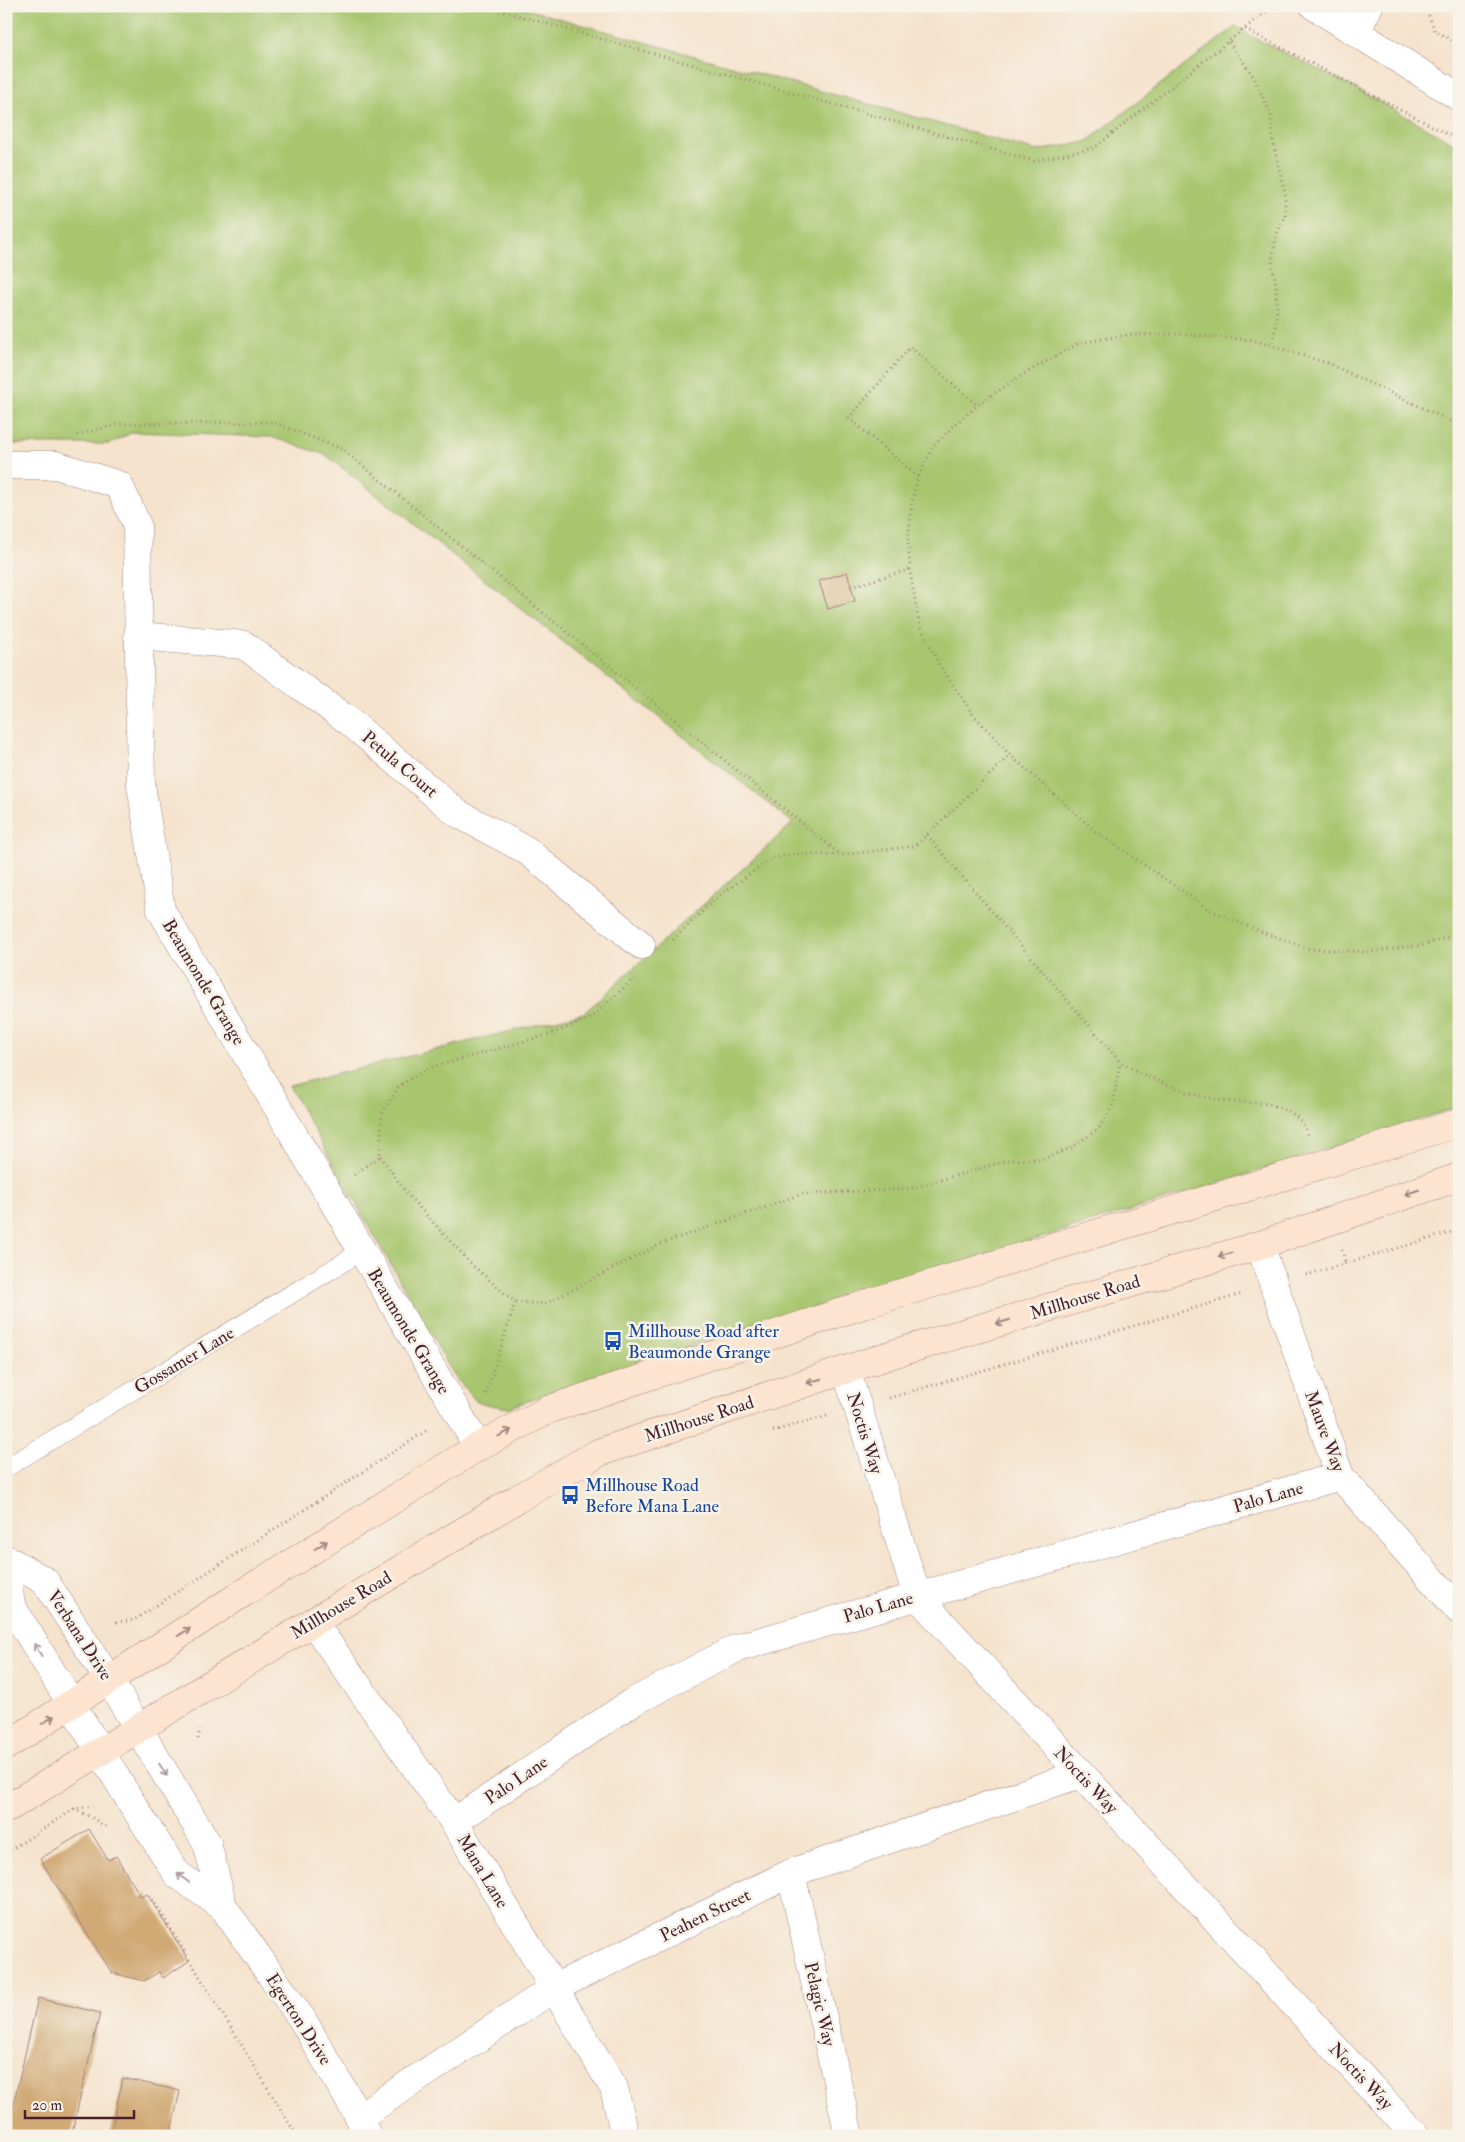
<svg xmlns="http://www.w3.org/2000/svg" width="1465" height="2142" font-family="'IM FELL Double Pica',serif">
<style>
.green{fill:#a7c66e;stroke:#78724c}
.building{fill:#d0a974}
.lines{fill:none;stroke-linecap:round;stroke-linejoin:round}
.service-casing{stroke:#a0817c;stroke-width:19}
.minor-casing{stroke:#a0817c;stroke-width:29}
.tertiary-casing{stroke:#a0817c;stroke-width:29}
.secondary-casing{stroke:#a0817c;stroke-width:29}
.path{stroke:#a0817c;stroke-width:3;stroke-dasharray:1 4;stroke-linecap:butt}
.service{stroke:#fff;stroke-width:18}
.minor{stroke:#fff;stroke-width:28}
.tertiary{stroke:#fff;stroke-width:28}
.secondary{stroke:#fde4d1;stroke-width:28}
.oneway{stroke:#a4827e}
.oneway2{stroke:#ae9aa0}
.labels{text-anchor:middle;stroke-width:5;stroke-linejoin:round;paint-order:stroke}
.street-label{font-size:18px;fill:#4a1f2b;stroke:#f7f3e8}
.transit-label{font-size:18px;fill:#164399;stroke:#f7f3e8;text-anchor:start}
</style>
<rect width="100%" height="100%" fill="#f7f3e8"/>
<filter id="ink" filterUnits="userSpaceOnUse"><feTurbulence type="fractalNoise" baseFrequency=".02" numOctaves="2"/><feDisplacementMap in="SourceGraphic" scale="10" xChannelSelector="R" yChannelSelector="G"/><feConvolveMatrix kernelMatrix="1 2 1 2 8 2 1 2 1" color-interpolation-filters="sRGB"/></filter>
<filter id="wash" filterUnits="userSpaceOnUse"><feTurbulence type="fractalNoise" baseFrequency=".0096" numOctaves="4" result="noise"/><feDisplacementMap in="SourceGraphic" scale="20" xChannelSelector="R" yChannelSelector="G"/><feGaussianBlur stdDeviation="1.12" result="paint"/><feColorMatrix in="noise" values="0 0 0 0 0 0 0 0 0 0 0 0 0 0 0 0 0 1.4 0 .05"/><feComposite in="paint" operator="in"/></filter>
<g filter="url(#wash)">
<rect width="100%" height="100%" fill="#f5e3cd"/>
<path class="green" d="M6,6H515L1037,151L1086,142L1236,26L1249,35L1351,86L1459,146V1107L1239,1177L682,1348L507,1408L477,1402L455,1377L289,1086L584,1013L793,823L326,455L271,437L133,432L109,444H6Z"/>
<g id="blocks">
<path class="building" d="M847,572L855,601L828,609L819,581Z
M89,1829L108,1860L116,1856L141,1897L147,1894L189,1961L163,1978L159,1972L144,1981L112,1973L40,1859Z
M38,1998L100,2013L71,2136H6Z
M123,2078L180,2091L170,2136H110Z"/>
</g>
</g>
<g filter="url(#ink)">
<use href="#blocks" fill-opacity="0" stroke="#a0817c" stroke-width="1"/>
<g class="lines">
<g class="service-casing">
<path id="service" d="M6,1468L362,1251"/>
</g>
<g class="minor-casing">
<path id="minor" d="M1356,32L1369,6
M6,465H56L119,485L137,525L141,785L161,910L478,1447
M138,636L244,645L350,722L457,813L526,850L641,945
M1260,1245L1340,1476L1459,1610
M846,1370L917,1596L1416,2136
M313,1622L454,1822L614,2088L625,2136
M454,1822L631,1703L737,1648L1340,1476
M791,1873L849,2136
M359,2117L554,1988L791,1873L1080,1774"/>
</g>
<g class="tertiary-casing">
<path id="tertiary" d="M1314,6L1459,97
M6,1559L45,1581L109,1680L207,1843L223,1907
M6,1571L11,1605L131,1802L177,1874L223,1907L302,2019L359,2117L367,2136"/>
</g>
<g class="secondary-casing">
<path id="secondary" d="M6,1746L240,1595L478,1447L550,1409L872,1302L1459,1123
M6,1809L313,1622L517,1499L600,1452L896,1353L1260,1245L1459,1177"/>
</g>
<path class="path" d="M485,6L1034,161L1094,148L1273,6
M1425,6L1435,31L1459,44
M1245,29L1459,140
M1229,42L1253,76L1271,114L1273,141L1285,193V216L1276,236L1272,263L1276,283L1277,309L1273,346
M1459,425L1327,363L1253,340L1177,334L1127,335L1079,343L1027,372L983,401L956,423L933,447L918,477L912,501L908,542L911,578L919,623L940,666L972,713L1010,755L1095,831L1210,910L1259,931L1310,949L1367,952L1423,945L1459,934
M77,435L119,424L272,422L342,449L841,855
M918,477L849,418L910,347L978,406
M851,587L910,569
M927,835L1120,1062C1151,1079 1184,1094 1220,1100C1241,1104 1267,1099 1287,1111C1299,1117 1304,1124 1308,1136
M673,940L715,899L772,858L796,854L841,855L915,846L1010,755
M380,1156L408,1195L473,1266L515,1302L545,1304L658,1245L802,1194L909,1189L1009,1160L1043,1159L1071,1148L1099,1128L1113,1105L1120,1062
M354,1175L380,1156L382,1114L399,1086L426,1069L554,1033L591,1018L634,978
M1342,1250L1346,1264
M1306,1275L1459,1230
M486,1394L515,1303
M889,1398L1242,1294
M773,1431L827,1416
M116,1622L134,1620L429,1429
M198,1739L200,1729
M74,1809L93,1818L106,1827
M6,1853L74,1809L93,1806
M150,1895L297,2136"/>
<use href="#service" class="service"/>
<use href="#minor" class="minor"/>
<use href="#tertiary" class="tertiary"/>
<use href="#secondary" class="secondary"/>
</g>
<defs><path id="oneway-shaft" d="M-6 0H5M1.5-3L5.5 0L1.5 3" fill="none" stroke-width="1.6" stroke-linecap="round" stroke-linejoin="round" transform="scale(1.25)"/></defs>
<g class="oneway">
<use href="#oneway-shaft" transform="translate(1412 1192) rotate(162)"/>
<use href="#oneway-shaft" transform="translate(1225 1255) rotate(163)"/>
<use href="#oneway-shaft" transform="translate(1003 1322) rotate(163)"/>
<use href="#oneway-shaft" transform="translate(814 1381) rotate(162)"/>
<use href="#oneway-shaft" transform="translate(505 1433) rotate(-27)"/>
<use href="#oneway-shaft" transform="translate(321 1545) rotate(-32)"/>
<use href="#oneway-shaft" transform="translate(184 1632) rotate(-33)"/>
<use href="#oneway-shaft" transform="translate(48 1720) rotate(-32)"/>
</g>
<g class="oneway2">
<use href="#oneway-shaft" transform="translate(38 1650) rotate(-121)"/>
<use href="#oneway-shaft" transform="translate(163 1770) rotate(59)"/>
<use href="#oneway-shaft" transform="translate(183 1878) rotate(-143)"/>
</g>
</g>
<defs>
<g id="bus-bare" transform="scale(1.5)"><path d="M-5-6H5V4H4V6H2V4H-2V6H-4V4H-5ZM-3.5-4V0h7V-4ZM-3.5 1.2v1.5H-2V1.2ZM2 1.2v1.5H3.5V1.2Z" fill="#1a4fb4" stroke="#f7f3e8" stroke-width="2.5" paint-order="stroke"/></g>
</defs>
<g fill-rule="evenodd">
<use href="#bus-bare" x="613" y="1341"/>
<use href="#bus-bare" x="570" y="1495"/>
</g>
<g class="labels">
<g class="street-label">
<text transform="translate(400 764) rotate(40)" y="6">Petula Court</text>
<text transform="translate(204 982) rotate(59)" y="6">Beaumonde Grange</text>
<text transform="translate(1085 1297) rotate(-17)" y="6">Millhouse Road</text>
<text transform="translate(409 1331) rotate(59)" y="6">Beaumonde Grange</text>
<text transform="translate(184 1360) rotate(-31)" y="6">Gossamer Lane</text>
<text transform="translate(699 1419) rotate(-18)" y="6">Millhouse Road</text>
<text transform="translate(1325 1431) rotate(70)" y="6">Mauve Way</text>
<text transform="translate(865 1433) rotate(73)" y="6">Noctis Way</text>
<text transform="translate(1268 1497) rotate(-16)" y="6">Palo Lane</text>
<text transform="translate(341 1605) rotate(-31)" y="6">Millhouse Road</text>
<text transform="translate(878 1607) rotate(-16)" y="6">Palo Lane</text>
<text transform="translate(80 1635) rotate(57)" y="6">Verbana Drive</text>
<text transform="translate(516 1780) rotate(-34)" y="6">Palo Lane</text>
<text transform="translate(1086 1780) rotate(47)" y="6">Noctis Way</text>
<text transform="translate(483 1871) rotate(59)" y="6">Mana Lane</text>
<text transform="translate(705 1915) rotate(-26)" y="6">Peahen Street</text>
<text transform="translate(820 2004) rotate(77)" y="6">Pelagic Way</text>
<text transform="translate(299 2019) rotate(57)" y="6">Egerton Drive</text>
<text transform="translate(1361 2076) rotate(47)" y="6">Noctis Way</text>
</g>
<g class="transit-label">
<text x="628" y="1337">Millhouse Road after<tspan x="628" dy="21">Beaumonde Grange</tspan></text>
<text x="585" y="1491">Millhouse Road<tspan x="585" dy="21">Before Mana Lane</tspan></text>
</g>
</g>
<rect width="1465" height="2142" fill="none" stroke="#f7f3e8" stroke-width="25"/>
<path d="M25 2110v8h109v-8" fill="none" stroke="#4a1f2b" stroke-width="2.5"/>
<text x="32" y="2110" font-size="15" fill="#4a1f2b" stroke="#f7f3e8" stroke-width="4" paint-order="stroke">20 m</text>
</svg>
